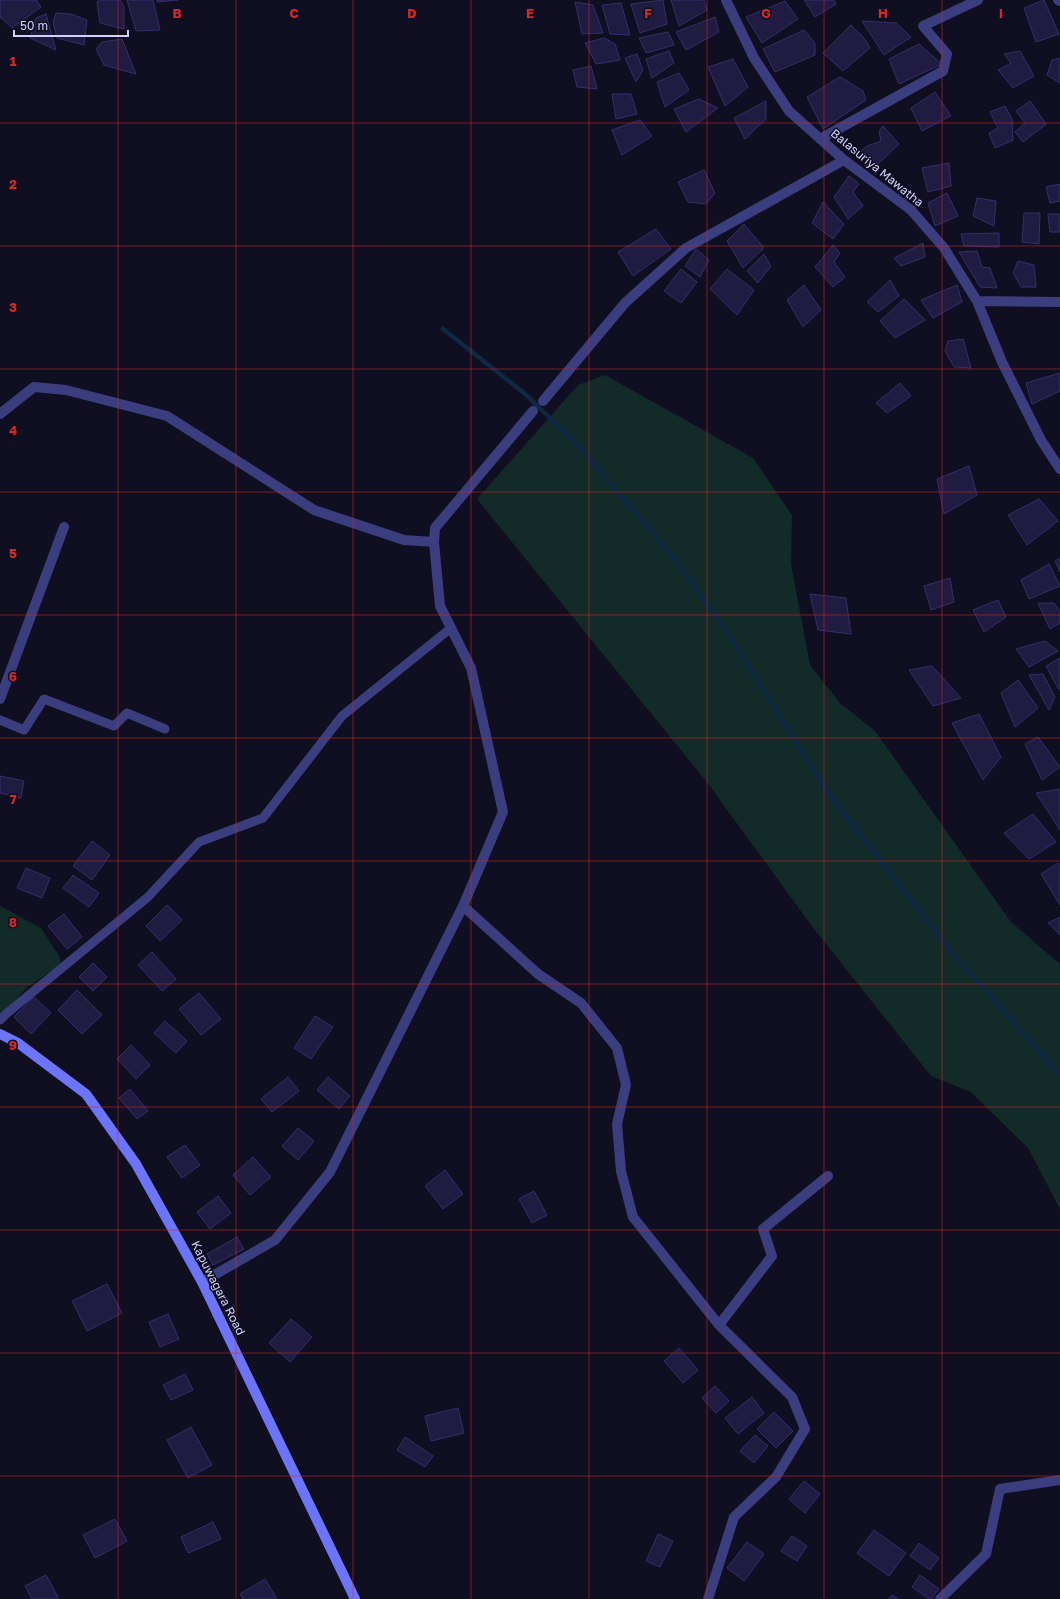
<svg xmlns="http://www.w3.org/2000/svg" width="1060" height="1599" font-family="'Golos Text',sans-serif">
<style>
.green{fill:#122b28}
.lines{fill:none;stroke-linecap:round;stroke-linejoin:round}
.stream{stroke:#0f2844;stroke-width:4.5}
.building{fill:#201b41;stroke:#362e6c}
.lane{stroke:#3b3e7e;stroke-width:9}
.street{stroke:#3b3e7e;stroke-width:10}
.secondary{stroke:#6c74f8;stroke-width:10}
.grid{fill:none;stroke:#d62828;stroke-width:1;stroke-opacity:0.55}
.labels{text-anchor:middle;stroke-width:3;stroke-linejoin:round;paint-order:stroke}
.street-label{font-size:12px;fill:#d2d1fd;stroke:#100e21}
.grid-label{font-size:13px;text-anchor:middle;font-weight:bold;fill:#d62828;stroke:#100e21;stroke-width:3;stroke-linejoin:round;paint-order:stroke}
</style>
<rect width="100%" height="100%" fill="#100e21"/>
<path class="green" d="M605,375L753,458L792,515L791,564L810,665L840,703L875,731L1011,922L1060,964V1209L1028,1148L971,1092L931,1076L811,925L706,781L477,499L578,385Z
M0,906L41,928L59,956L61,964L25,989L0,1020Z"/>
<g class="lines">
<path class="stream" d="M443,329L523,392L579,446L674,558L724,627L827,791L946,945L1060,1075"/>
</g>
<path class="building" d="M0,0H36L41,7L12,28L0,17Z
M99,0H120L124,7V29L100,23L97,2Z
M127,0H153L160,30L136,31Z
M157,0H178L157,2Z
M663,0L667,24L640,33L631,4Z
M671,0H704L707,10L679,26Z
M804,0H834L836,4L815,17Z
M1044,0L1059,34L1036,42L1024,8Z
M785,1L798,19L762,43L746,17Z
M575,2L593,5L603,33L582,34Z
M621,3L630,35L610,34L602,5Z
M56,13L71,14L87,20L84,45L57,38L53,22Z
M46,14L56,50L30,38L36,18Z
M715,17L719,32L686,50L676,32Z
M862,21L896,23L911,37L884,55Z
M851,25L864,38L870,48L843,71L823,53Z
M804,30L815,43V55L775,72L763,49Z
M668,32L674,45L646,53L639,38Z
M604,38L615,44L620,60L596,64L585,43Z
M122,39L136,74L104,65L96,49L102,42Z
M919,44L942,64L899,84L889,59Z
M669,51L674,63L652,78L646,59Z
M1020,51L1034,76L1013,88L998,70L1011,63L1004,54Z
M637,54L643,70L636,82L625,58Z
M1060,58V83L1047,75L1052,60Z
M733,59L748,87L725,106L708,67Z
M591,66L597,89L577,87L573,70Z
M679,73L689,90L665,107L657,82Z
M840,77L863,91L866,100L823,129L807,97Z
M935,92L951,116L922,131L911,108Z
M612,94H631L637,114L616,119Z
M699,99L718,108L686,132L674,109Z
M766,101V119L745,139L734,118Z
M1030,101L1046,124L1023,142L1015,132L1025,123L1016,111Z
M1005,106L1012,119L1013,140L995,148L989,133L998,128L990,112Z
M640,120L652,136L622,155L612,130Z
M883,126L899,144L878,164L861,151L867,146L881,141L879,131Z
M949,163L951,186L928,192L922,168Z
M704,170L715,193L706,204L688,202L678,182Z
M849,176L859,184L853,192L863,206L848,219L834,197Z
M1060,184V201L1050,203L1046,187Z
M947,193L958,216L935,226L928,203Z
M977,198L996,201L994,226L973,216Z
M823,202L844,224L833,239L812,223Z
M1024,213H1040L1039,244L1022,242Z
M1048,214H1060V232H1050Z
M744,224L764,248L743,268L727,241Z
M656,229L671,249L633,276L618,252Z
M999,233V247L964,246L961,234Z
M923,243L925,257L901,266L894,258Z
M833,245L840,253L834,262L845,277L833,287L815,267Z
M696,249L709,260L700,277L685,266Z
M977,251L982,267L990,268L997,288L980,287L959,252Z
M764,254L771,266L758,283L747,271Z
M1018,261L1034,265L1036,287H1021L1013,273Z
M681,269L697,282L681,303L664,291Z
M727,269L754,290L737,315L710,289Z
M890,280L899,296L878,312L867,302Z
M804,285L821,310L803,327L787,300Z
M957,285L962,302L933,318L921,300Z
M904,299L925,320L895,338L880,321Z
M963,339L971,368L954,367L945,351L948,341Z
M1060,373V391L1032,404L1026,383Z
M900,383L911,396L887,413L876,403Z
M969,466L977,495L944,514L937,479Z
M1039,499L1058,521L1027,545L1008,515Z
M1060,558V572L1055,561Z
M1049,564L1060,586L1029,599L1021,580Z
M950,578L954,602L931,610L924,586Z
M810,594L846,598L851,634L818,630Z
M998,600L1006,617L984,632L973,610Z
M1038,603H1054L1060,611V623L1050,629Z
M1045,641L1058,651L1029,667L1016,649Z
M1060,658V689L1059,690L1046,666Z
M932,666L961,698L933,706L909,670Z
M1043,674L1055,697L1049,710L1029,675Z
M1018,680L1038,708L1015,727L1001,693Z
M979,714L1001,757L983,780L952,723Z
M1038,737L1060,767L1042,780L1025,744Z
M0,776L24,781L21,798L0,793Z
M1060,789V830L1036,793Z
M1033,814L1056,842L1029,859L1004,833Z
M92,841L110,855L92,880L73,866Z
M1058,863L1060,866V905L1041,874Z
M26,868L50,878L42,898L17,888Z
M73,875L99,893L89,907L63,888Z
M167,905L182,920L160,941L146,926Z
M64,914L82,937L67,949L48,926Z
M1060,917V935L1048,923Z
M152,952L176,979L162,991L138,965Z
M93,963L107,977L93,991L79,977Z
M77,990L102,1015L82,1034L58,1010Z
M199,993L221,1019L201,1035L179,1009Z
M34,997L51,1013L31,1034L14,1017Z
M315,1016L333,1027L311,1059L294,1048Z
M165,1021L187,1041L176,1053L154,1033Z
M131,1045L150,1065L136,1079L117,1059Z
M288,1077L299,1091L272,1112L261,1099Z
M328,1077L350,1096L339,1109L317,1090Z
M130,1089L148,1111L137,1119L119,1098Z
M298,1128L314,1141L298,1160L282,1146Z
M185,1145L200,1165L182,1178L167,1157Z
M253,1157L271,1177L250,1195L233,1175Z
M445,1170L463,1194L443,1209L425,1186Z
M534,1191L547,1215L532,1223L519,1199Z
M218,1196L231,1213L210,1229L197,1212Z
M237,1237L244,1249L213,1265L207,1254Z
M107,1284L122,1313L87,1331L72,1301Z
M168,1314L179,1339L160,1347L149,1322Z
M291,1319L312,1337L290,1362L269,1343Z
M679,1348L698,1370L683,1383L664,1361Z
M185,1374L193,1390L171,1400L163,1385Z
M715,1386L729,1401L716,1413L702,1398Z
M752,1397L764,1413L738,1434L725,1418Z
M458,1408L464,1433L431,1441L425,1416Z
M774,1412L793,1431L776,1448L757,1429Z
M191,1427L212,1465L188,1478L167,1440Z
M755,1435L768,1446L754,1463L740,1451Z
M405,1437L433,1456L425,1467L397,1450Z
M804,1481L820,1494L805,1513L789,1499Z
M115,1519L127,1541L95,1558L83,1535Z
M213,1522L221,1539L188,1553L181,1537Z
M874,1530L906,1553L889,1576L857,1553Z
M658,1534L673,1541L660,1567L646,1561Z
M792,1536L807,1546L797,1561L781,1551Z
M747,1542L764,1554L744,1581L727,1568Z
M919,1543L939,1558L930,1570L910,1556Z
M46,1575L59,1599H32L25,1586Z
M920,1575L939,1589L931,1599H929L912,1587Z
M265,1579L277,1599H243L240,1594Z
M892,1595L898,1599H889Z"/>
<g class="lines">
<path class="lane" d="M0,720L24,730L44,699L114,726L127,713L165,729
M0,1020L6,1014L148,897L199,842L263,818L342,716L451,628"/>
<path class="street" d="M726,0L754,58L789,111L844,160L911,210L944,248L977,301L1002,362L1041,440L1060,469
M1058,0L1060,1
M820,139L943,71L947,54L923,26L978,0
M977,301L1060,302
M543,401L625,303L686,248L844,160
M0,414L34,387L66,390L167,416L314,510L404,540L434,542
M0,699L64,527
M463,906L538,974L581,1003L617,1048L626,1085L617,1124L621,1171L633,1217L719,1325L792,1397L805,1429L776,1477L734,1517L708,1599
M202,1282L275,1240L330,1172L463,906L503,812L471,668L440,606L434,542L435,528L533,411
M719,1325L772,1256L763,1229L828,1176
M940,1599L986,1554L1000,1489L1060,1480"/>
<path class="secondary" d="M0,1034L18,1043L86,1094L136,1164L202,1282L355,1599"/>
</g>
<path class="grid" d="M118,0V1599M236,0V1599M353,0V1599M471,0V1599M589,0V1599M707,0V1599M824,0V1599M942,0V1599M0,123H1060M0,246H1060M0,369H1060M0,492H1060M0,615H1060M0,738H1060M0,861H1060M0,984H1060M0,1107H1060M0,1230H1060M0,1353H1060M0,1476H1060"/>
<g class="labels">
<g class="street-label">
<text transform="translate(877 168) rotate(39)" y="4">Balasuriya Mawatha</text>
<text transform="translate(218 1288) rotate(63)" y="4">Kapuwagara Road</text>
</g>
</g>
<g class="grid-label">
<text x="177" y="18">B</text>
<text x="294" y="18">C</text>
<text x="412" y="18">D</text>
<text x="530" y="18">E</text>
<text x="648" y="18">F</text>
<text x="766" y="18">G</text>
<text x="883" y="18">H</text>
<text x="1001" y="18">I</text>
<text x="13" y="66">1</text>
<text x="13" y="189">2</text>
<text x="13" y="312">3</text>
<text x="13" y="435">4</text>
<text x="13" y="558">5</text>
<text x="13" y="681">6</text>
<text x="13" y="804">7</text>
<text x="13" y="927">8</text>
<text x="13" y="1050">9</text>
</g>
<path d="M14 30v6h114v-6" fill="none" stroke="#d2d1fd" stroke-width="2"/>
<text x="20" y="30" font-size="12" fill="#d2d1fd" stroke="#100e21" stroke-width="3" paint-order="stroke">50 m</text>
</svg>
